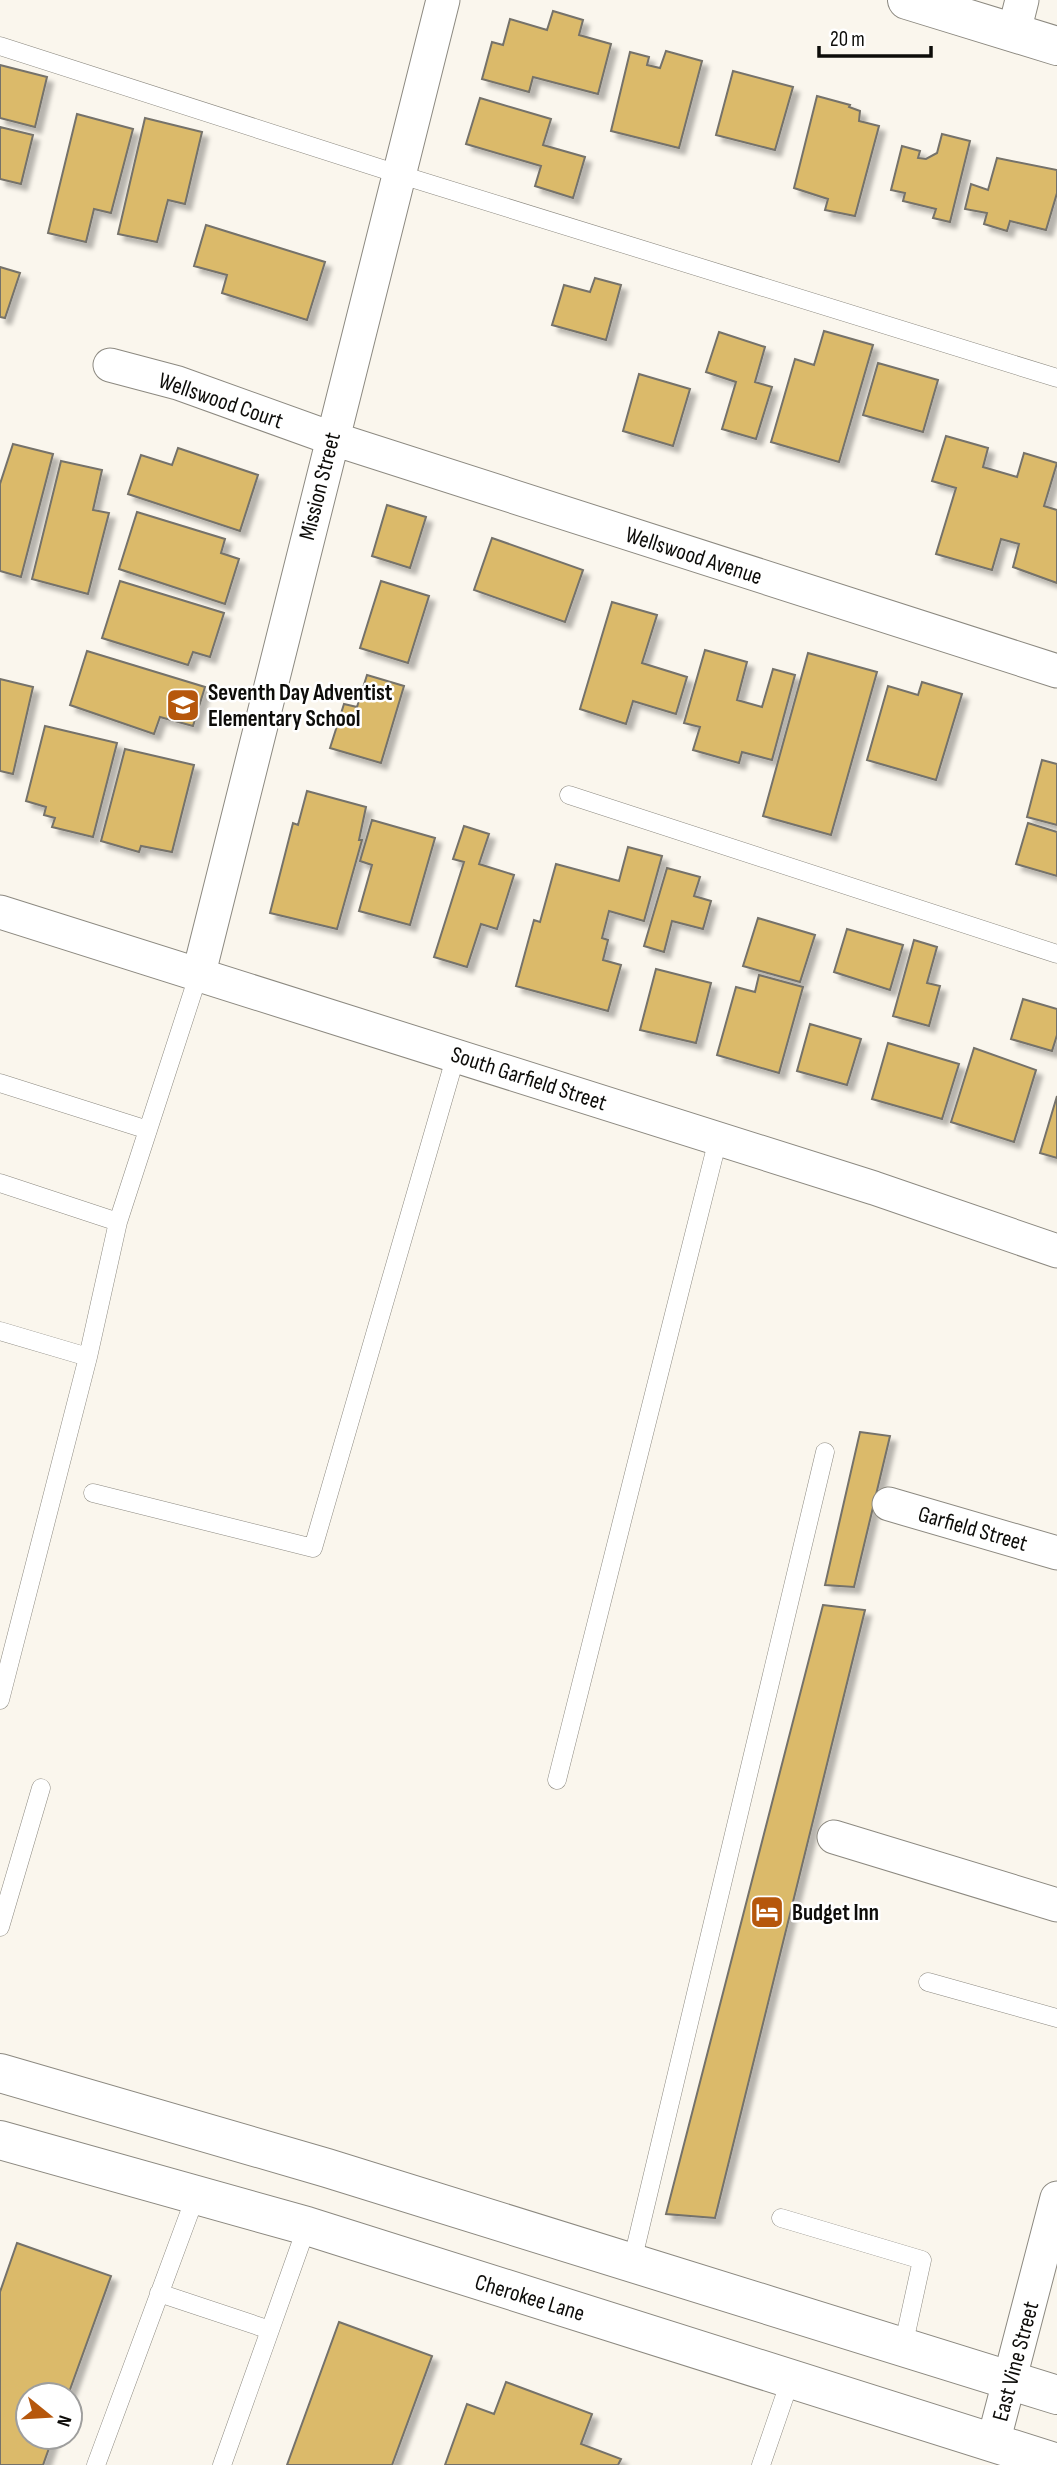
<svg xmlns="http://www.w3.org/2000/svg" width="1057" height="2465" font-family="'Sofia Sans Condensed',sans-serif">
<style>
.building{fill:#dbba6b;stroke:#75726a;stroke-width:2;filter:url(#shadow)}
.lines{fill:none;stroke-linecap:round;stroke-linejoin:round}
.lane-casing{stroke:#8c8980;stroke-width:19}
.street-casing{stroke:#8c8980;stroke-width:35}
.secondary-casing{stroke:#8c8980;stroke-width:40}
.lane{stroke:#fff;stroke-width:18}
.street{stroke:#fff;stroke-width:33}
.secondary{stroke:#fff;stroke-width:38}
.labels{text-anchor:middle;stroke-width:5;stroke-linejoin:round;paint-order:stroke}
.street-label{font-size:23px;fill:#0d0c09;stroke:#fff}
.poi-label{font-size:23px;font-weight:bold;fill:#0d0c09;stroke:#fff;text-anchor:start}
</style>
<defs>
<filter id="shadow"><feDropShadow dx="6" dy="6" stdDeviation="2" flood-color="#0004"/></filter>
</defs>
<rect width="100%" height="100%" fill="#faf6ed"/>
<path class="building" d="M553,11L583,20L579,35L611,44L598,94L533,77L529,92L482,79L492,42L503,45L510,19L547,30Z
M666,51L702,61L679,148L611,131L630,52L649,57L647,65L660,68Z
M0,65L47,77L35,127L0,118Z
M733,71L793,87L775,150L716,135Z
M817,96L850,105L849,107L860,111L859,121L879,126L855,216L825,210L828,199L794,188Z
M480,98L551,119L543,145L585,157L573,198L535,186L541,166L466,144Z
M77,114L133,129L111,213L94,209L86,242L48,233Z
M145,118L202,132L185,204L168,200L157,242L118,234Z
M0,127L33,135L21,184L0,179Z
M942,134L970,141L950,222L933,218L936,209L903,201L905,193L891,190L902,146L920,151L918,158L926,159L937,153Z
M997,158L1057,170V193L1046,230L1010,221L1007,231L984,224L987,213L965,209L971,184L988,190Z
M206,225L325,262L307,320L222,293L227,275L194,266Z
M0,267L20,273L5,318L0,317Z
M595,278L621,285L606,340L552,325L564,285L590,292Z
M824,331L873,345L839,462L771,442L795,359L814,365Z
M719,332L765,347L755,382L772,387L756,439L722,429L736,382L706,372Z
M878,363L938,380L923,432L863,415Z
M639,374L690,389L673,446L623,431Z
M946,436L988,448L983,467L1017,477L1024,453L1057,463L1044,506L1057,510V583L1013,567L1019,544L1001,539L992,570L936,554L956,488L932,481Z
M13,444L53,454L21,577L0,571V484Z
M178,448L258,475L240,531L128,494L141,455L172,465Z
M61,461L102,470L93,510L109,513L88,594L32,579Z
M387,505L426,517L410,568L372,556Z
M137,512L225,539L221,553L239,559L225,604L119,569Z
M492,538L583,570L565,622L474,590Z
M120,581L224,613L210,657L193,652L188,665L102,638Z
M381,581L429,596L408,663L360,648Z
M612,602L657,615L642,663L687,677L676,714L633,701L626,724L580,709Z
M705,650L747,662L737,700L762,707L773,669L795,675L772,760L742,752L739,763L693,750L700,727L684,723Z
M87,651L205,687L193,726L160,717L154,734L70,705Z
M808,653L877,672L831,835L763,816Z
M367,675L404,686L381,763L330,748L344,704L357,707Z
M0,679L33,687L13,774L0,771Z
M922,682L962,694L936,780L867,760L888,686L918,695Z
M45,726L117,743L93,837L52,827L55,818L44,815L46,807L26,801Z
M125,749L194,765L172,852L141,846L139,852L101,841Z
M1042,760L1057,764V825L1027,817Z
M307,791L366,807L359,840H362L337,929L270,913L293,823L298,825Z
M372,820L435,838L410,925L359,911L372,865L360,861Z
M1028,823L1057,832V876L1016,864Z
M464,826L489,834L479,864L514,875L497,929L481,924L467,967L434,957L464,862L453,859Z
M628,847L662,856L644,921L609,911L602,938L608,940L603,960L621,965L608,1011L516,986L534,920L540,922L556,864L619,881Z
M667,868L700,877L694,896L711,901L703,929L672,921L664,952L644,946Z
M758,918L815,935L800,982L743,966Z
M847,929L903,945L890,990L834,972Z
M914,940L937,947L927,983L940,986L929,1026L893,1016Z
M656,969L711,983L696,1043L640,1030Z
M759,975L803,987L779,1073L717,1055L736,987L755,992Z
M1023,999L1057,1009V1035L1052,1051L1011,1039Z
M810,1024L861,1039L847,1085L797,1071Z
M888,1043L959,1064L942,1119L872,1099Z
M974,1048L1036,1070L1014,1142L951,1122Z
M1057,1096V1158L1040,1153Z
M860,1432L890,1436L854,1587L825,1585Z
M860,1432L890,1436L854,1587L825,1585Z
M823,1605L865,1610L715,2218L666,2214Z
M823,1605L865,1610L715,2218L666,2214Z
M17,2243L111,2276L68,2395H28V2437H53L43,2465H0V2292Z
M339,2322L432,2356L392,2465H287Z
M506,2382L592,2414L581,2444L621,2459L618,2465H445L467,2404L494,2414Z"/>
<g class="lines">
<g class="lane-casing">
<path id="lane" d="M0,46L398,174L1057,378
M569,795L1057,954
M0,1083L148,1130
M0,1183L118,1222
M0,1331L88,1357
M93,1493L313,1548L456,1055
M0,1700L88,1357L118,1222L199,973
M557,1780L718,1139
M0,1927L41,1788
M928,1982L1057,2018
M781,2218L922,2260L903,2347
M632,2262L825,1452
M159,2293L270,2330
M96,2465L196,2195
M222,2465L307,2226
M761,2465L791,2378"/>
</g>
<g class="street-casing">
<path id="street" d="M1014,32L1022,0
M110,365L178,383L331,438L1057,671
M0,912L874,1188L1057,1251
M199,973L443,0
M889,1504L1057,1553
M834,1837L1057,1905
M993,2443L1057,2198"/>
</g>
<g class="secondary-casing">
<path id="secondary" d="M907,0L1057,46
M0,2073L327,2168L1057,2395
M0,2140L307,2226L1057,2463"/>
</g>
<use href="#lane" class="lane"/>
<use href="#street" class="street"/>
<use href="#secondary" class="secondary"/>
</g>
<defs>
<g id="school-square" transform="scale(1.75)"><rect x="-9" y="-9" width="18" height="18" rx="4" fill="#b6570c" stroke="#fff"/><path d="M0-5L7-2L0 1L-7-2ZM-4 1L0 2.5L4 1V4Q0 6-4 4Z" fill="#fff"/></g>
<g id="hotel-square" transform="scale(1.75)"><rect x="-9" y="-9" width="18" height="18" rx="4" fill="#b6570c" stroke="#fff"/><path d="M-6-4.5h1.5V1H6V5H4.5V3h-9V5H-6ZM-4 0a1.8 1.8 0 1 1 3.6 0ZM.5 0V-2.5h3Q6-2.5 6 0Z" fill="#fff"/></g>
</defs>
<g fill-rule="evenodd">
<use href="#school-square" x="183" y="705"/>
<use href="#hotel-square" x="767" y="1912"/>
</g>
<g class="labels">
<g class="street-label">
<text transform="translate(221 400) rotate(19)" y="8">Wellswood Court</text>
<text transform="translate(319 486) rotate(-76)" y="8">Mission Street</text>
<text transform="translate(694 555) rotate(18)" y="8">Wellswood Avenue</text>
<text transform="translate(529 1078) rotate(18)" y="8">South Garfield Street</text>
<text transform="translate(973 1528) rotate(16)" y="8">Garfield Street</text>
<text transform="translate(530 2297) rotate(17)" y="8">Cherokee Lane</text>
<text transform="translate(1015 2361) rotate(-75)" y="8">East Vine Street</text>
</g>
<g class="poi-label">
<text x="208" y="700">Seventh Day Adventist<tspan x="208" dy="26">Elementary School</tspan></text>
<text x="792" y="1920">Budget Inn</text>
</g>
</g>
<g transform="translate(49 2416) rotate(108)"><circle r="33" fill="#ffffff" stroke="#9e9e9d" stroke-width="2"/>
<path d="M0-5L12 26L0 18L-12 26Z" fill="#b6570c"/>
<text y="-10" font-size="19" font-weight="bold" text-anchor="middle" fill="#0d0c09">N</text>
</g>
<path d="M819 46v10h112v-10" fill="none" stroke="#0d0c09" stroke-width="3.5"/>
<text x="830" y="46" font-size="21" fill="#0d0c09" stroke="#ffffff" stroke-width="5" paint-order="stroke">20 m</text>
</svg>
